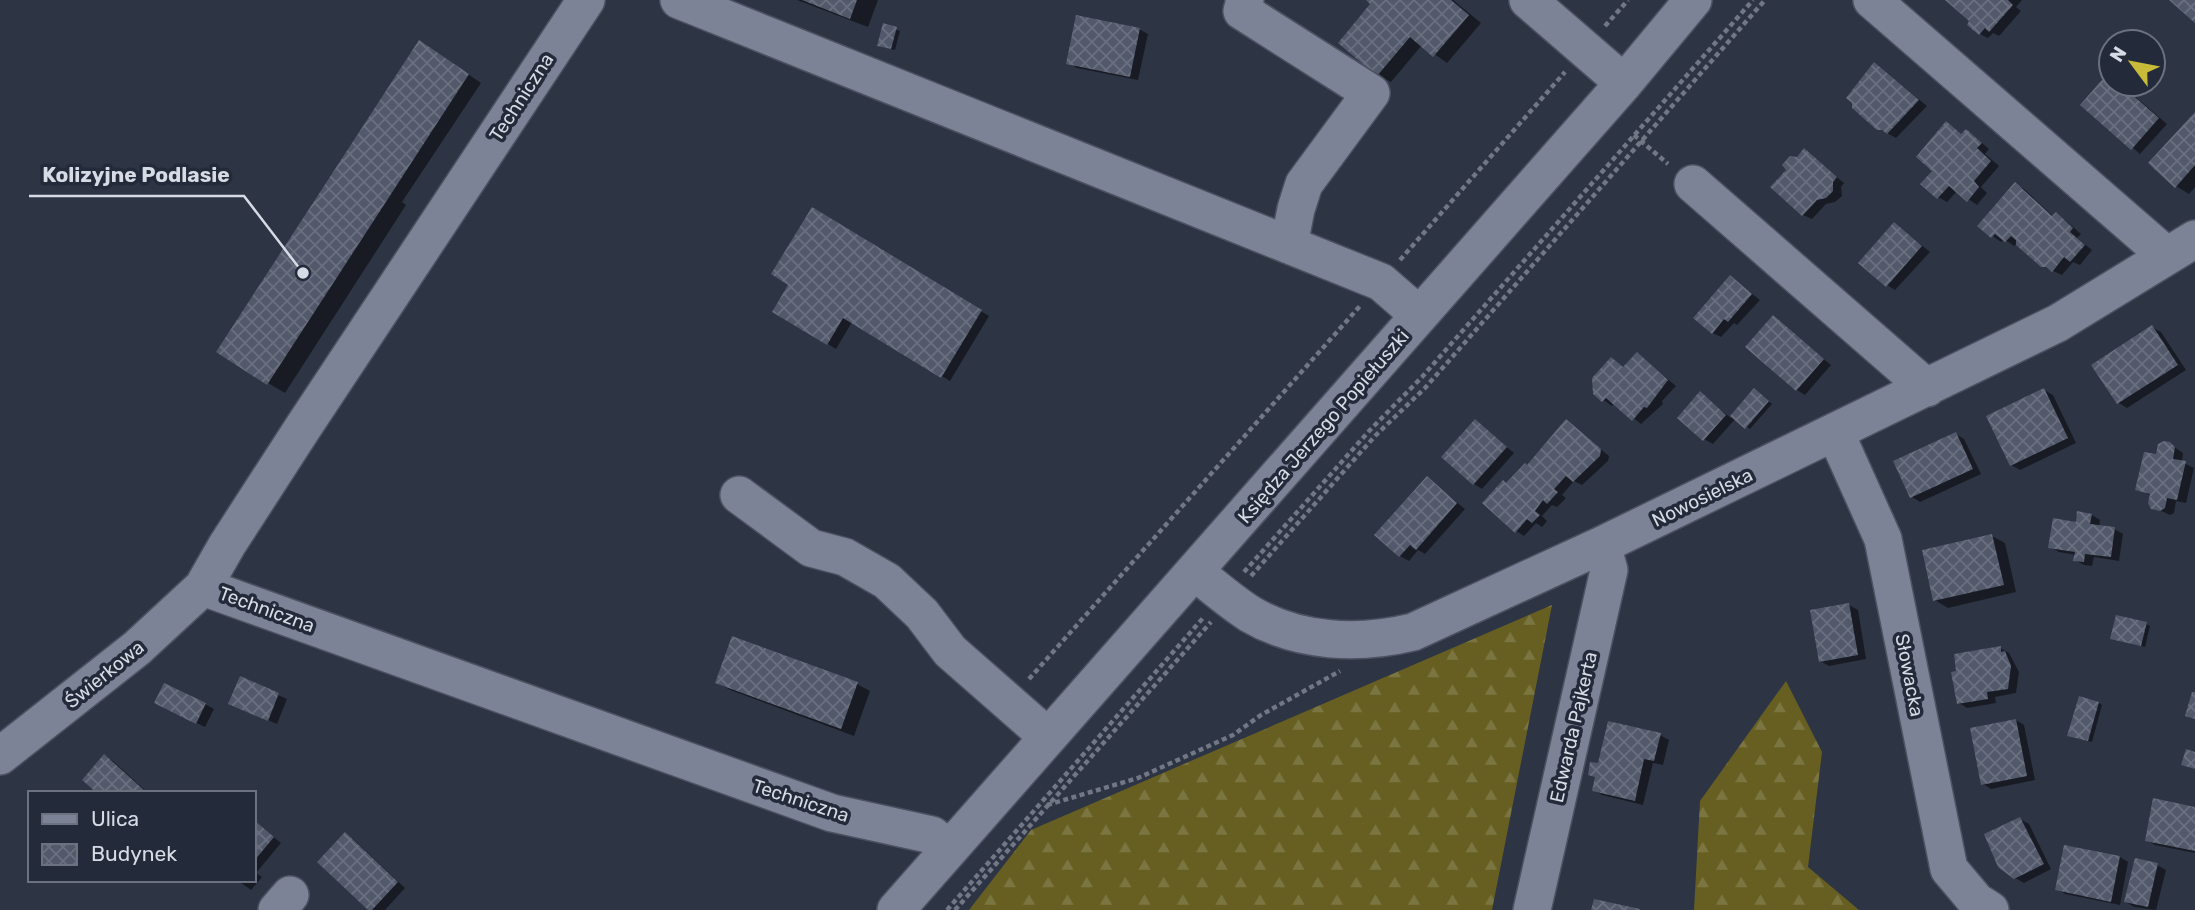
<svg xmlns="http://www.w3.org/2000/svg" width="2195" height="910" font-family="Rubik,sans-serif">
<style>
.forest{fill:url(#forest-firs)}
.shadow{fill:#0007}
.building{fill:url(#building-cross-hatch)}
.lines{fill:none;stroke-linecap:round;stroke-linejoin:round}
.minor-casing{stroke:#4b515f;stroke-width:40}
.path{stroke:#717785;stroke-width:4.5;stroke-dasharray:5 3.5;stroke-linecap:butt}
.minor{stroke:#7c8397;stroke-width:37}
.labels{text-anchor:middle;stroke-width:7;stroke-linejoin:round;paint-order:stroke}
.street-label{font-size:19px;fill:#d7dbe6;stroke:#232a39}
.leader{fill:none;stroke:#d7dbe6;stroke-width:2.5}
.callout-dot{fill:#d7dbe6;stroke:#232a39;stroke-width:2.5}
.callout-label{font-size:21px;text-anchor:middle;font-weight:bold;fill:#d7dbe6;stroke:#232a39;stroke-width:7;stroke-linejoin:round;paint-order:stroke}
</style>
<defs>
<pattern id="forest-firs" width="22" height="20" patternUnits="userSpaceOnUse" patternTransform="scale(1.75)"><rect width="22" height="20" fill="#665f21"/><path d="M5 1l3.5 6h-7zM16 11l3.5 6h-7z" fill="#7b7541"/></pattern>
<pattern id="building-cross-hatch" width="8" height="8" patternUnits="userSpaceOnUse" patternTransform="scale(1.75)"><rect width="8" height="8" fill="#52596b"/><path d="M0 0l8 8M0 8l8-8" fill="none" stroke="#6a7080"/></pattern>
</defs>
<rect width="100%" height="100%" fill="#2d3444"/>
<path class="forest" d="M1552,605L1492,910H969L1031,830Z
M1786,681L1822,752L1808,867L1859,910H1694L1700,801Z"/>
<path class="shadow" d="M797,0H878L868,27Z
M1369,0H1453L1481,23L1447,63L1422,45L1391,82L1378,75L1373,4Z
M1947,0H2022L2016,7L2021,11L1999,36L1993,33L1988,38L1980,34L1972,21Z
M884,25L900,31L895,50L883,47Z
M1139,29L1148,34L1138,80L1077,68L1068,63Z
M433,50L481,83L402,202L406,205L285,393L268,383Z
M1875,64L1927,106L1896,138L1878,128Z
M2111,77V84H2121L2167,124L2140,154L2083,105Z
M2195,114V187L2189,194L2176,186Z
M1947,124L1962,135L1966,131L1974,136L1989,149L1985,154L1999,166L1981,187L1987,193L1977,205L1957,191L1947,202L1938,197L1934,171Z
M1805,151L1844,183L1841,187L1842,196L1835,202L1826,204L1812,219L1803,215L1797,159Z
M2015,184L2024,189L2054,217L2056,215L2065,220L2081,234L2077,238L2092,250L2080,265L2073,262L2062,275L2042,266L2017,243L2014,246L2004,239L2001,242L1979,226Z
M829,219L989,316L950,381L852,322L836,349L774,311Z
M1895,224L1930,252L1895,290L1887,285Z
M1730,277L1760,300L1737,325L1734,323L1721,337L1713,333Z
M1773,317L1831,365L1805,395L1797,390Z
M2152,327L2161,332L2186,370L2127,408L2119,403Z
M1637,354L1676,386L1662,401L1663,404L1641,424L1614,403L1612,406L1594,393L1611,359L1624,368Z
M1755,390L1772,404L1750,429L1736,418L1713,444L1704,439L1700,394L1731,418Z
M2044,390L2053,395L2076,443L2020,470L2011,465Z
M1475,421L1514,453L1482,489L1474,484Z
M1567,422L1609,456L1608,461L1582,485L1574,481L1562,495L1566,498L1557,507L1552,505L1542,516L1547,521L1542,527L1536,523L1524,536L1516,531L1507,485L1528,466Z
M1956,434L1964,439L1981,474L1920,502L1912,497Z
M2170,444L2183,453L2182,462L2194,468L2186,503L2176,501L2174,513L2170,515L2153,507L2152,496L2137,489L2157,456Z
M1427,478L1465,509L1425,554L1418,550L1409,561L1400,556Z
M2092,515L2100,520L2099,527L2114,529L2123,534L2119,561L2094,557L2092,566L2084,565L2075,560L2076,555L2059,552L2050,547L2077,523Z
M1992,536L2005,543L2016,592L1948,608L1935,600Z
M1849,605L1858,610L1866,659L1829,666L1820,661Z
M2146,624L2150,626L2145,647L2112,638Z
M2000,648L2009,653L2019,672L2016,693L1995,697L1996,703L1967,708L1959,703Z
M241,679L287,699L277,724L239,708Z
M717,682L857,684L870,691L854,736L730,690Z
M2099,703L2102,705L2092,742L2073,737Z
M205,704L214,709L205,727L165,708Z
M2016,720L2024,725L2035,780L1991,789L1983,784Z
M1660,735L1669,740L1663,765L1653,763L1643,805L1602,795L1594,790L1597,778L1589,774L1600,765Z
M104,756L113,761L148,793H97Z
M2195,808V853L2155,845L2147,840Z
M2020,819L2029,824L2051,869L2024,883L2015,878Z
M254,821L281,843L256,873L262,877L251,890L237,880H254Z
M345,835L353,839L405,888L385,910H371Z
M2120,857L2128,862L2120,905L2065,894L2057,889Z
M2157,865L2166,870L2156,910L2134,907L2126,902Z"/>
<path class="building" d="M802,0H857L850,19Z
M1366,0H1451L1469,15L1433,57L1410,37L1377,76L1338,43L1370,4Z
M1945,0H2008L2013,5L1989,32L1985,28L1979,35L1967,25L1969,21Z
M2169,0H2195V23Z
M1076,15L1140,28L1130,77L1066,64Z
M883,23L897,27L891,49L877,46Z
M419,40L469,74L267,385L216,352Z
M1874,62L1919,100L1887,134L1882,130H1877L1852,108V103L1846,98Z
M2108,73L2111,76V84H2120L2159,118L2131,150L2080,105Z
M2195,112V165L2175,188L2148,163Z
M1946,121L1961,134L1966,129L1982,143L1977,148L1991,161L1974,181L1979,187L1967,202L1949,186L1937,199L1920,184L1932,171L1916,157Z
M1804,148L1837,177L1833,182V191L1826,198L1817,200L1802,216L1770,187L1786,170L1782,165L1790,156L1797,157Z
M2015,182L2052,216L2056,212L2073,228L2070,232L2085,245L2070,262L2064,257L2052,272L2046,267H2041L2016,245V240L2011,236L2005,242L1995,234L1991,238L1977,226Z
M812,207L982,310L941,378L843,318L827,345L772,312L788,285L771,274Z
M1894,222L1922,246L1886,287L1858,263Z
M1730,275L1752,294L1728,322L1724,319L1712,334L1693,318Z
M1773,315L1824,359L1796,391L1745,347Z
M2152,325L2178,365L2117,404L2091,365Z
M1637,352L1668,380L1647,408L1644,407L1632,421L1606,398L1602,402L1593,394L1592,378L1611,357L1623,367Z
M1754,388L1769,401L1745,429L1730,416Z
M2044,388L2068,438L2010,466L1986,416Z
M1700,391L1726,415L1703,441L1677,418Z
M1475,419L1507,447L1473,485L1441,457Z
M1566,419L1601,449L1600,456L1573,482L1566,476L1554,489L1558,492L1547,504L1543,500L1535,511L1540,515L1532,523L1527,519L1515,533L1482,503L1503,480L1506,483L1525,463L1527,465Z
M1956,432L1973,469L1910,498L1893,461Z
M2164,441L2170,442L2175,447L2173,459L2186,461L2177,500L2167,498L2165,508L2160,511L2151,509L2148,503L2150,494L2135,490L2144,452L2156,454L2158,444Z
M1427,476L1457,503L1416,550L1410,545L1399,557L1374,535Z
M2077,511L2092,514L2090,524L2115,527L2111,557L2085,554L2084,562L2073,561L2075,552L2048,548L2053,518L2076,522Z
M1992,534L2004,585L1933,601L1922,550Z
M1849,603L1858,655L1819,662L1810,610Z
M2116,615L2147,622L2141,646L2110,639Z
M732,636L858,682L841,729L715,683Z
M2001,646V652L2005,651L2011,666L2008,689L1987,692L1988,699L1957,704L1951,672L1956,671L1954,654Z
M240,676L279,693L268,721L228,704Z
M164,683L206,703L196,724L154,703Z
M2192,692H2195V719L2185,716Z
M2079,696L2099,702L2088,741L2067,736Z
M2016,719L2027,776L1981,785L1970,728Z
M1608,721L1661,733L1654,761L1644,759L1635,801L1592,791L1595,777L1588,775L1590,762L1598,763Z
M2186,749L2195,752V769L2181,765Z
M104,754L145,791L143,793H97L82,780Z
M2153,798L2195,807V851L2145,841Z
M2020,817L2044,864L2014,879L1998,867L1984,834Z
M254,820L274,837L254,861Z
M345,832L398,882L372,910H368L317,862Z
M2064,845L2120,856L2111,902L2055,890Z
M2135,858L2158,863L2148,907L2124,902Z
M1594,899L1640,909L1639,910H1591Z"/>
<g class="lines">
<g class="minor-casing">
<path id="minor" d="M679,0L1381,282L1419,315
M1245,0L1242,11L1371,93L1304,184L1296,209L1289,245
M1528,0L1624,83
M1872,0L2167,256
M1693,184L1927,388
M1835,432L1883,539L1949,869L1976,901L1990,910
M739,495L811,548L845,557L887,581L922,614L950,651L1048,737
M1195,572C1213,586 1231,602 1250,614C1299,643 1359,645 1413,632L1602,545L2058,323L2195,239
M203,587L832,813L932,835L950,849
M0,756L137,648L203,587L227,545L302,429L586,0
M277,910L290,895
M896,910L1624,83L1693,0
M1532,910L1609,570L1602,545"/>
</g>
<path class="path" d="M1605,26L1628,0
M1634,135L1668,164
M1400,260L1565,72
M1244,572L1370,430L1422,377L1753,0
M1251,576L1375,436L1425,388L1765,0
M1029,679L1360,306
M1047,805L1138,778L1233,735L1261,715L1340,671
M947,910L1203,618
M955,910L1211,622"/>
<use href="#minor" class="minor"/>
</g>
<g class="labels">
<g class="street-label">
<text transform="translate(521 97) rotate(-57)" y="7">Techniczna</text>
<text transform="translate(1323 426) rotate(-49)" y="7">Księdza Jerzego Popiełuszki</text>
<text transform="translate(1702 497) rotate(-26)" y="7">Nowosielska</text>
<text transform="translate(267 609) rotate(20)" y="7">Techniczna</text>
<text transform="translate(104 674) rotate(-39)" y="7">Świerkowa</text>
<text transform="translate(1910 675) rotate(79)" y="7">Słowacka</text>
<text transform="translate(1573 727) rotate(-77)" y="7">Edwarda Pajkerta</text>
<text transform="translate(801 800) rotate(18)" y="7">Techniczna</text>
</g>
</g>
<path class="leader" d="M303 273L244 196H29"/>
<circle class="callout-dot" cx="303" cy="273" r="7"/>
<g class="callout-label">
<text x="136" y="182">Kolizyjne Podlasie</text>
</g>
<rect x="28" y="791" width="228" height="91" fill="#232a39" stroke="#6b717e" stroke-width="2"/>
<rect x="42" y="814" width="35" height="10" fill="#7c8397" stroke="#6b717e" stroke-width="2"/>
<text x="91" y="826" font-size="21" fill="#d7dbe6">Ulica</text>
<rect x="42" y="844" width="35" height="21" fill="url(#building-cross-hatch)" stroke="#6b717e" stroke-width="2"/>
<text x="91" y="861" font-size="21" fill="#d7dbe6">Budynek</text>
<g transform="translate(2132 63) rotate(302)"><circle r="33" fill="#232a39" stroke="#6b717e" stroke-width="2"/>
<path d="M0-5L12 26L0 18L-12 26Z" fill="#c9bb3a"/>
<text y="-10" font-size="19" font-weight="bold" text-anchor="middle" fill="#d7dbe6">N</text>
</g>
</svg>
